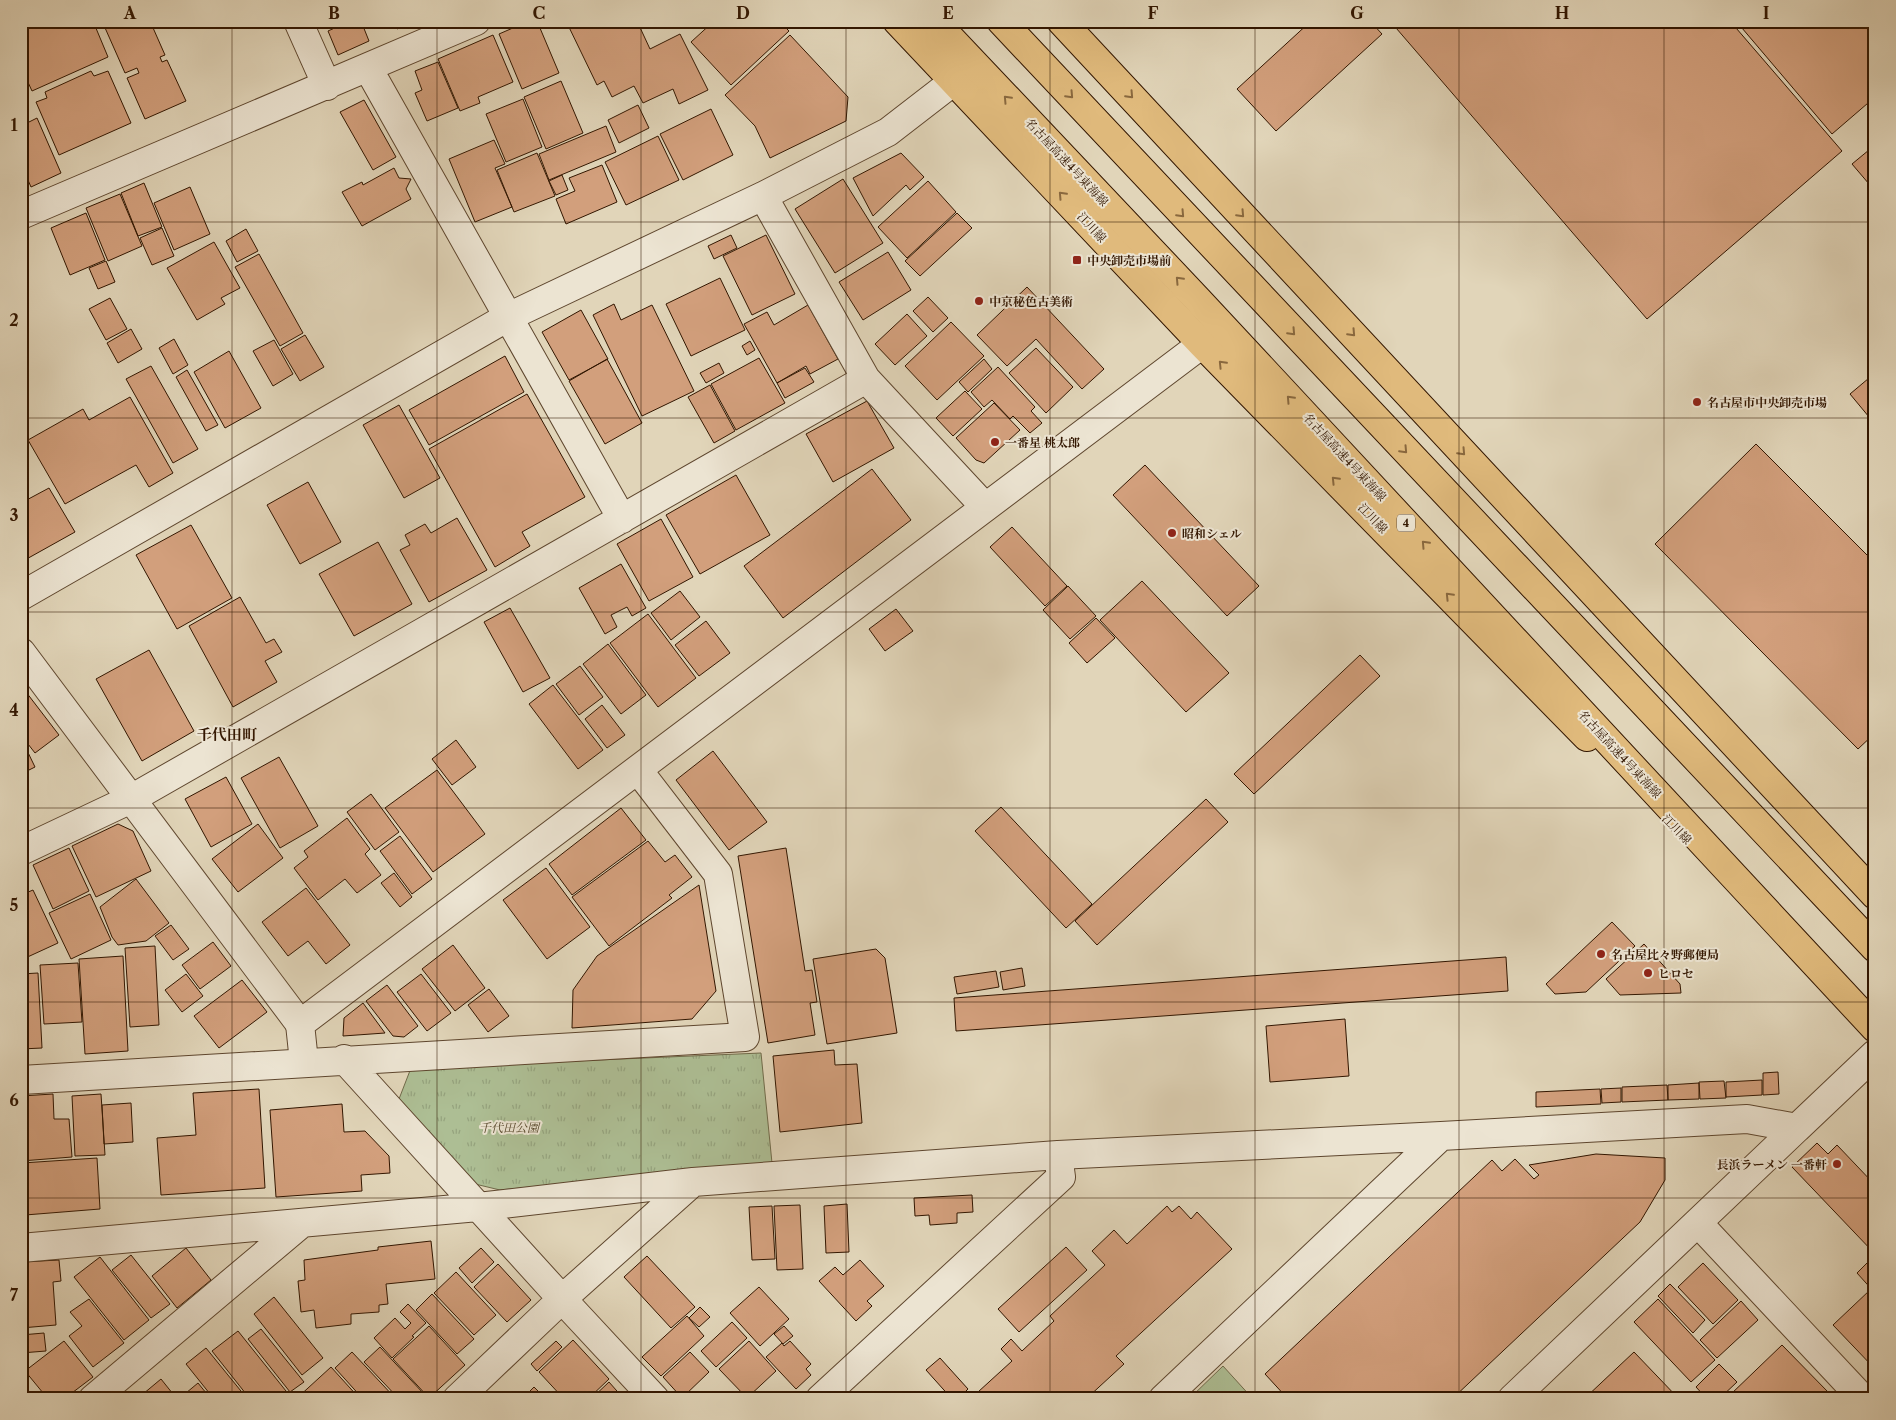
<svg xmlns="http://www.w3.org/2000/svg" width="1896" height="1420" font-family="'Libre Caslon Text','Noto Serif JP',serif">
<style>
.park{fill:url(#park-tufts);stroke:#706a4a}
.garden{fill:#adbe94;stroke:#706a4a}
.building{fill:#d29f7c;stroke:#321600}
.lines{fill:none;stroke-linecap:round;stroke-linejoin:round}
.minor-casing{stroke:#5e462e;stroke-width:30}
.tertiary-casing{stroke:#5e462e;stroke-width:30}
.primary-casing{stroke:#321600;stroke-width:30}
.motorway-casing{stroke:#321600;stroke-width:30}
.minor{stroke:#ece4d2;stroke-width:28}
.tertiary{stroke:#ece4d2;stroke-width:28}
.primary{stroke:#e0ba7c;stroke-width:28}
.motorway{stroke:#e0ba7c;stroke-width:28}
.oneway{stroke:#89683e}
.grid{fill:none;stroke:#321600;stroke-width:1;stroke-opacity:0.55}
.poi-dot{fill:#8f2418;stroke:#ece4d2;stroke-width:2}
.labels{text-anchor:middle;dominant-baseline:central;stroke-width:4;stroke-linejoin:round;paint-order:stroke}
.shield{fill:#ece4d2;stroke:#6a543f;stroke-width:1}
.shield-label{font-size:11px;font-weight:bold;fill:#321600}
.street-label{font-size:12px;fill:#321600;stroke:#ece4d2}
.poi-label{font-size:12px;font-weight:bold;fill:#321600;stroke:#ece4d2;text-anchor:start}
.park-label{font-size:12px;font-style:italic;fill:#57482c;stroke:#ece4d2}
.quarter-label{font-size:15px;font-weight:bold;fill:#321600;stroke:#ece4d2}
.neatline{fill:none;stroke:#321600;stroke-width:2}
.grid-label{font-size:16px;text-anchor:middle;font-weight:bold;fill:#321600}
</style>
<defs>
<pattern id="park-tufts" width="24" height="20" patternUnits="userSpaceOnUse" patternTransform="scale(1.25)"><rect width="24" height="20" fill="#adbe94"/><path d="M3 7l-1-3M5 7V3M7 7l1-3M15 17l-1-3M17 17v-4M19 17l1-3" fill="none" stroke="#95a37e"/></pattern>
</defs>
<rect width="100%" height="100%" fill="#e1d5b9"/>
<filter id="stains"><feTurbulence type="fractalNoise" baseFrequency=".004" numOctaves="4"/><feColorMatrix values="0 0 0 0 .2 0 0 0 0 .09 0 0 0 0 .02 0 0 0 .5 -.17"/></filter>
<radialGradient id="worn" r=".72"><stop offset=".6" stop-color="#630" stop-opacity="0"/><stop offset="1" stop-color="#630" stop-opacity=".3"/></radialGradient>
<path class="park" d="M761,1053L772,1163L500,1190L475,1184L399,1099L411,1068Z"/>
<path class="garden" d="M1223,1366L1253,1399H1189Z"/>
<path class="building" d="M21,21H93L108,57L32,91L21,67Z
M102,21H150L165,55L160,57L162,62L167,60L186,101L145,119L127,78L139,73L137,68L125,73Z
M350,21H361L369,41L338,55L328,31Z
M393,21H413L397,29Z
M529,21H537L559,73L522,89L499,34Z
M566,21H637L650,49L680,34L708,90L679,104L673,89L643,103L634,86L612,97L604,81L597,85Z
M699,21H710L704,27Z
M714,21H779L789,31L731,85L691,42Z
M1311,21H1370L1382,34L1276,131L1237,89Z
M1390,21H1730L1842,151L1647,319Z
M1736,21H1875V97L1832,134Z
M493,35L513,82L478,97L480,103L460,111L438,59Z
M790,35L848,97L846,121L770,158L755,126L725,95Z
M438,62L458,108L427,121L415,93L422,90L415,71Z
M91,71L94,76L108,71L131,123L59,155L36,102L47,98L45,92Z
M561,81L583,133L546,149L524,97Z
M523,99L542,147L506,162L486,114Z
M364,100L396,157L373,170L340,112Z
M638,105L649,128L619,143L608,120Z
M711,109L733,155L683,180L660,134Z
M37,118L61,173L31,187L21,164V126Z
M606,126L616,152L549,180L539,154Z
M658,136L679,180L626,205L605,162Z
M494,140L505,164L495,168L512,207L475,222L449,159Z
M1875,145V191L1852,164Z
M537,153L555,196L514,212L497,170Z
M901,153L924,177L910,190L906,185L873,216L853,178Z
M602,165L617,202L566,224L556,199L575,191L569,178Z
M394,168L399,178L411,179L406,189L411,199L362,226L342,192L362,182L363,185Z
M562,175L568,190L556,195L549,181Z
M843,179L883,243L835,273L795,209Z
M928,181L956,212L907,258L878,227Z
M144,183L162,227L138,236L121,193Z
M190,187L210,234L174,250L154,203Z
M120,194L142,246L108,261L86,208Z
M86,213L105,260L70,275L51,228Z
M957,213L972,228L920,276L905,261Z
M162,228L174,256L152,265L140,238Z
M246,229L258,251L237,262L226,241Z
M731,235L737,248L714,259L708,246Z
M766,235L795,294L752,315L723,256Z
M214,242L240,288L221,298L225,304L197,320L167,268Z
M888,252L911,290L863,320L839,282Z
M259,254L303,333L280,346L235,267Z
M106,261L115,282L98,289L89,268Z
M720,278L745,330L691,356L666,304Z
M1027,287L1104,369L1082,389L1036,339L1007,366L977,335Z
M928,297L948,318L933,332L913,311Z
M110,298L127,329L106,340L89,309Z
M614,304L621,320L652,305L694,391L642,416L593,315Z
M808,305L838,359L810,374L806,366L777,383L744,324L767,312L774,325Z
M581,310L608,359L569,380L542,332Z
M907,314L927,336L895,365L875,344Z
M951,322L984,356L937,400L905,366Z
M131,329L142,349L118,363L107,343Z
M305,335L324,367L300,381L281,349Z
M174,339L188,365L173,374L159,348Z
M274,340L293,374L273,386L253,351Z
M750,341L755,350L747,355L742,346Z
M1036,348L1073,387L1046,413L1009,373Z
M229,351L261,408L225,428L194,372Z
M505,356L524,392L429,445L409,410Z
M759,358L785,403L736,430L711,384Z
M607,359L642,423L605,444L569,381Z
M984,359L992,369L968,392L959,382Z
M719,363L724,373L706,383L700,373Z
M151,366L198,449L173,463L126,379Z
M998,367L1035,407L1031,411L1042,423L1030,433L1013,416L1010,419L992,400L984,407L971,392Z
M805,368L814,382L785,398L777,383Z
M187,370L218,425L206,431L176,377Z
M1875,373V422L1874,423L1850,394Z
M710,385L735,431L714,443L688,397Z
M965,391L982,409L953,436L936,418Z
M527,394L585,497L522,532L530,546L495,567L429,449Z
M130,397L173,473L149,487L136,465L65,504L28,440L83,409L89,420Z
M867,401L894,448L833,482L806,434Z
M994,403L1020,430L984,463L976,460L956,438Z
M399,405L440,478L404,498L363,425Z
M1756,444L1875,563V733L1858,749L1655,544Z
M1875,447V462L1867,454Z
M1145,465L1259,586L1227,616L1113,495Z
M872,469L911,520L783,618L744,566Z
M736,475L770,535L700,574L666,515Z
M308,482L341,542L300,564L267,505Z
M49,488L75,532L23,561L21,558V503Z
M457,518L487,570L429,602L400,550L410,545L405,535L425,524L431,533Z
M661,519L693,577L649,601L617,544Z
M191,525L232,598L177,629L136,555Z
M1012,527L1067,586L1045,606L990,547Z
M378,542L412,604L354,636L319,574Z
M621,564L646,608L632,616L627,607L611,615L617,627L605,634L579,588Z
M1142,581L1229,673L1186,712L1100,620Z
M1068,586L1096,616L1070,639L1043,610Z
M680,591L700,617L671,640L651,613Z
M240,597L266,643L274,639L282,652L265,661L277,682L233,707L189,626Z
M510,608L550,678L523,692L484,622Z
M896,609L913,631L885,651L869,629Z
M648,614L696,678L658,707L610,643Z
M1096,618L1115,638L1087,663L1069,643Z
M706,621L730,653L699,676L675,645Z
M608,644L646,695L621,714L583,664Z
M149,650L194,731L142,761L96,679Z
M1360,655L1380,676L1254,794L1234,774Z
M580,666L603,697L579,715L556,684Z
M553,685L603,750L578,769L529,704Z
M26,692L59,735L35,753L21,735V696Z
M602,705L625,735L607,748L585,719Z
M1875,735V748L1868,741Z
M21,738L35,767L21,774Z
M456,740L476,767L452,785L432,759Z
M713,751L767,822L729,850L676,780Z
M279,757L318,826L280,848L241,778Z
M437,770L485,834L433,872L385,808Z
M226,777L252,824L211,847L185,799Z
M371,794L399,832L375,850L347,812Z
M1206,799L1228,822L1097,945L1075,921Z
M1001,807L1092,904L1066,928L975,831Z
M621,808L646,840L572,895L549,864Z
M347,818L370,849L365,854L381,875L357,893L345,879L318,900L294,868L308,857L304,851Z
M118,824L133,831L151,871L96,897L72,846Z
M258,824L283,858L238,892L212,859Z
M400,836L432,879L412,894L380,851Z
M648,841L665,862L675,855L692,877L669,895L672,898L609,946L572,897Z
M69,848L89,891L53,909L33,865Z
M786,848L805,971L812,970L817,1002L810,1003L815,1035L768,1043L738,856Z
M546,868L590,927L547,959L503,900Z
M394,873L412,897L400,907L381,883Z
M136,879L169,923L146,941L118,945L112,937L100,907Z
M699,885L716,991L692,1019L572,1028L573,990L597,956Z
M306,888L350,945L326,964L308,941L288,956L262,922Z
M33,890L58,943L21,960V895Z
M90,894L111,940L71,959L49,913Z
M1612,922L1635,946L1586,992L1555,994L1546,984Z
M171,925L189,949L173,960L155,936Z
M213,942L231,966L200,989L182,965Z
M1644,944L1680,984L1681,993L1620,995L1606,979Z
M453,945L485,988L455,1011L422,969Z
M155,946L159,1025L130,1027L125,948Z
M876,949L885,958L897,1033L827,1044L813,959Z
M123,956L128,1051L85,1054L79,959Z
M1506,957L1508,991L956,1031L954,998Z
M78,963L82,1022L44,1024L40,965Z
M1022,968L1025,986L1003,990L1000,972Z
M996,971L999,987L957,994L954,977Z
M38,973L42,1048L21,1049V974Z
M186,974L203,996L182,1012L165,990Z
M421,974L451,1013L427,1031L397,992Z
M242,980L267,1012L219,1048L194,1016Z
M387,985L418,1026L404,1037L393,1036L366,1001Z
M489,989L509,1016L488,1032L468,1005Z
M363,1003L385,1033L343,1036L344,1018Z
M1345,1019L1349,1076L1270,1082L1266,1026Z
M834,1050L835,1065L857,1064L862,1123L780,1132L773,1056Z
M1778,1072L1779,1094L1763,1095V1073Z
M1762,1080V1095L1726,1097V1082Z
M1724,1081L1726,1098L1700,1099L1699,1082Z
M1699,1083V1099L1668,1100V1085Z
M1667,1085L1668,1100L1622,1102V1087Z
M1621,1088V1102L1602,1103L1601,1089Z
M259,1089L265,1188L161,1195L157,1138L196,1135L193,1093Z
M1600,1089L1601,1104L1536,1107V1092Z
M53,1094L54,1119H69L72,1157L21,1161V1096Z
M101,1094L105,1155L75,1156L72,1096Z
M131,1103L133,1142L104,1144L102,1105Z
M342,1104L344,1132L365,1131L389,1156L390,1173L361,1175L362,1191L276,1197L270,1110Z
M1817,1143L1828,1154L1837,1145L1875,1185V1254L1792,1167Z
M1596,1154L1665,1158V1180L1640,1222L1452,1399H1288L1265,1374L1492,1160L1502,1171L1515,1159L1534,1179L1539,1175L1529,1165Z
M97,1158L100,1209L25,1215L22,1163Z
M972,1195L973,1212L957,1213V1223L930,1225L929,1215L915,1216L914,1198Z
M847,1204L849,1252L826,1253L824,1206Z
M800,1205L803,1269L777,1270L774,1206Z
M772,1206L775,1259L752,1260L749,1207Z
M1167,1206L1172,1212L1179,1206L1191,1219L1197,1212L1232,1249L1116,1356L1124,1364L1086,1399H985L978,1392L1012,1361L1001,1349L1011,1339L1022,1351L1054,1321L1050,1316L1105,1265L1092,1251L1114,1230L1127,1244Z
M431,1241L435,1279L386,1284L388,1304L379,1305V1312L351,1314V1324L316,1328L314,1310L301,1312L298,1281L305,1280L304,1260L378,1250V1247Z
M1066,1247L1087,1270L1019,1332L998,1309Z
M186,1248L211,1280L177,1308L152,1276Z
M481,1248L494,1262L472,1283L459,1268Z
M131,1255L170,1304L151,1318L112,1270Z
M647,1256L695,1307L671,1328L624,1277Z
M1874,1256H1875V1293L1857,1273Z
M100,1257L149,1320L124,1340L74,1277Z
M59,1260L61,1281L53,1282L56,1325L21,1328V1262Z
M860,1260L884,1286L867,1301L872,1306L856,1321L819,1281L835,1267L843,1275Z
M1703,1263L1738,1300L1713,1324L1678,1287Z
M498,1264L531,1300L507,1322L474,1287Z
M456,1272L496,1315L474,1335L434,1293Z
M1670,1284L1705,1320L1693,1333L1658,1296Z
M759,1287L789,1319L760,1346L730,1313Z
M1870,1290L1875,1295V1369L1833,1325Z
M432,1294L474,1339L457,1354L416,1310Z
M274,1297L323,1358L302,1375L254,1314Z
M89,1299L124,1343L93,1367L69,1336L82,1326L70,1312Z
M1658,1299L1715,1360L1691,1382L1634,1322Z
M1741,1301L1758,1320L1717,1358L1700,1340Z
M408,1304L426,1323L412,1336L414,1337L392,1358L374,1338L395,1318L405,1329L411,1323L400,1312Z
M700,1307L710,1317L699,1327L689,1318Z
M687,1316L704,1336L661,1376L642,1357Z
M732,1322L747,1338L716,1367L701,1351Z
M429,1326L465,1365L429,1398L393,1359Z
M784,1326L793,1336L783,1344L774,1334Z
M261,1329L304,1382L290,1392L248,1339Z
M238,1331L286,1391L276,1399H250L212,1351Z
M44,1333L46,1351L21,1353V1335Z
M573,1340L609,1379L588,1399H564L539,1372Z
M64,1341L93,1377L64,1399H48L25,1371Z
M556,1341L562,1347L537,1371L531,1364Z
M749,1341L776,1371L747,1398L719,1369Z
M790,1341L811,1364L806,1369L811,1375L796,1389L766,1357L782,1343L784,1346Z
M1782,1345L1828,1392L1821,1399H1734L1730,1395Z
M380,1347L424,1394L419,1399H399L364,1362Z
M206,1348L245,1396L241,1399H214L186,1364Z
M352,1352L396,1399H363L335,1368Z
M690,1352L709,1372L682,1398L663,1377Z
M1634,1352L1679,1399H1584Z
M940,1358L968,1389L958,1399H952L926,1370Z
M1719,1364L1737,1382L1719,1399H1707L1696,1387Z
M331,1367L360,1399H296Z
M161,1379L177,1399H137Z
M609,1382L624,1399H591Z
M198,1383L211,1399H181L180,1398Z
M534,1387L546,1399L523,1398Z
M516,1393L522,1399H510Z"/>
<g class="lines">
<g class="minor-casing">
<path id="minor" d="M298,21L327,86
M368,68L622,519
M763,196L866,379L985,507
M21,215L476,21
M21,596L508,317L763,196L888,132L954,81
M21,652L300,1024
M21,851L131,799L866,379
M344,1059L562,1299L655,1399
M21,1080L745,1037L718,874L638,770
M1698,1223L1863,1399
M21,1248L478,1207L693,1182L1058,1155L1441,1136L1747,1119L1797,1128L1875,1054
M93,1399L302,1223
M457,1399L562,1299L693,1182
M820,1399L1061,1177L1058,1155
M1163,1399L1441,1136
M1512,1399L1797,1128"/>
</g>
<g class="tertiary-casing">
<path id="tertiary" d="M304,1062L300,1024L1202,344"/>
</g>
<g class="primary-casing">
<path id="primary" d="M897,21L1202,344L1587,737
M1061,21L1875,895"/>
</g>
<g class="motorway-casing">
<path id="motorway" d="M934,21L1198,300L1875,1028
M1001,21L1875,948"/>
</g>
<use href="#minor" class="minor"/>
<use href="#tertiary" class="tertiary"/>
<use href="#primary" class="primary"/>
<use href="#motorway" class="motorway"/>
</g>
<defs><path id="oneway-chevron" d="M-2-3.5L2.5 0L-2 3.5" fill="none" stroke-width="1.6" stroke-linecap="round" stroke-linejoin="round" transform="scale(1.25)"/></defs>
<g class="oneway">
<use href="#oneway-chevron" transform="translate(1070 95) rotate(47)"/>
<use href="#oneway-chevron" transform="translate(1130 95) rotate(47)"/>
<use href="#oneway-chevron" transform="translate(1007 99) rotate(-133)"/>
<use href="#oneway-chevron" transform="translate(1062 195) rotate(-133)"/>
<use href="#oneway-chevron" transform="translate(1181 214) rotate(47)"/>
<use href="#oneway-chevron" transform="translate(1241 214) rotate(47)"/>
<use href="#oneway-chevron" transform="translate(1179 280) rotate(-133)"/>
<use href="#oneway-chevron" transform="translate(1292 332) rotate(47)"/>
<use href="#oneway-chevron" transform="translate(1352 333) rotate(47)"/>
<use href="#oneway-chevron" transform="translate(1222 364) rotate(-134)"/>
<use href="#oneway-chevron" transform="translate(1290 399) rotate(-133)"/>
<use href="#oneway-chevron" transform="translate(1404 450) rotate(47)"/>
<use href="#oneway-chevron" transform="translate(1462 452) rotate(47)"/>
<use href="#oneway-chevron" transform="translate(1335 480) rotate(-134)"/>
<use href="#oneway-chevron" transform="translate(1425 544) rotate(-133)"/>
<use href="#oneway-chevron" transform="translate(1449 596) rotate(-134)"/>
</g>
<path class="grid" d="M232,21V1399M437,21V1399M641,21V1399M846,21V1399M1050,21V1399M1255,21V1399M1459,21V1399M1664,21V1399M21,222H1875M21,418H1875M21,612H1875M21,808H1875M21,1002H1875M21,1198H1875"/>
<g class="poi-dot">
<rect x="1072" y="255" width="10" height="10" rx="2.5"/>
<circle cx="979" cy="301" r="5"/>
<circle cx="1697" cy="402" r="5"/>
<circle cx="995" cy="442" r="5"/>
<circle cx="1172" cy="533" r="5"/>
<circle cx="1601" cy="954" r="5"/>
<circle cx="1648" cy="973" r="5"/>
<circle cx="1837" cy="1164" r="5"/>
</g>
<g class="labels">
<rect class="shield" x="1397" y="514.5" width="18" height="17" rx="4"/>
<g class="shield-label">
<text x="1406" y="523">4</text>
</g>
<g class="street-label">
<text transform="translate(1067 162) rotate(47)">名古屋高速4号東海線</text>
<text transform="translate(1092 227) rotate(47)">江川線</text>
<text transform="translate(1345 457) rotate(47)">名古屋高速4号東海線</text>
<text transform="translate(1373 518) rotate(46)">江川線</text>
<text transform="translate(1620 754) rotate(47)">名古屋高速4号東海線</text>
<text transform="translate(1677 829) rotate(46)">江川線</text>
</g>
<g class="poi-label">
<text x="1087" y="260">中央卸売市場前</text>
<text x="989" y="301">中京秘色古美術</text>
<text x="1707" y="402">名古屋市中央卸売市場</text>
<text x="1005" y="442">一番星 桃太郎</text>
<text x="1182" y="533">昭和シェル</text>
<text x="1611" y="954">名古屋比々野郵便局</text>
<text x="1658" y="973">ヒロセ</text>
<text x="1827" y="1164" text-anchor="end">長浜ラーメン 一番軒</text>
</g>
<g class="park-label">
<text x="509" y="1127">千代田公園</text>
</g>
<g class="quarter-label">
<text x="227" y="734">千代田町</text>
</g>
</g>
<rect width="1896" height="1420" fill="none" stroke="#e1d5b9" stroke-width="55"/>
<rect x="28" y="28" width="1840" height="1364" class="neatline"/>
<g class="grid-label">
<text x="130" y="19">A</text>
<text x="334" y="19">B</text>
<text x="539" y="19">C</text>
<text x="743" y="19">D</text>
<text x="948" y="19">E</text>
<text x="1153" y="19">F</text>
<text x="1357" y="19">G</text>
<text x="1562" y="19">H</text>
<text x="1766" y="19">I</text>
<text x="14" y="131">1</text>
<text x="14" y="326">2</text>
<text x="14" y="521">3</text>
<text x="14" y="716">4</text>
<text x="14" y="911">5</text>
<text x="14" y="1106">6</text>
<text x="14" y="1301">7</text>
</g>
<rect width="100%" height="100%" filter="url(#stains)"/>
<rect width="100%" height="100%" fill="url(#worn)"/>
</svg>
